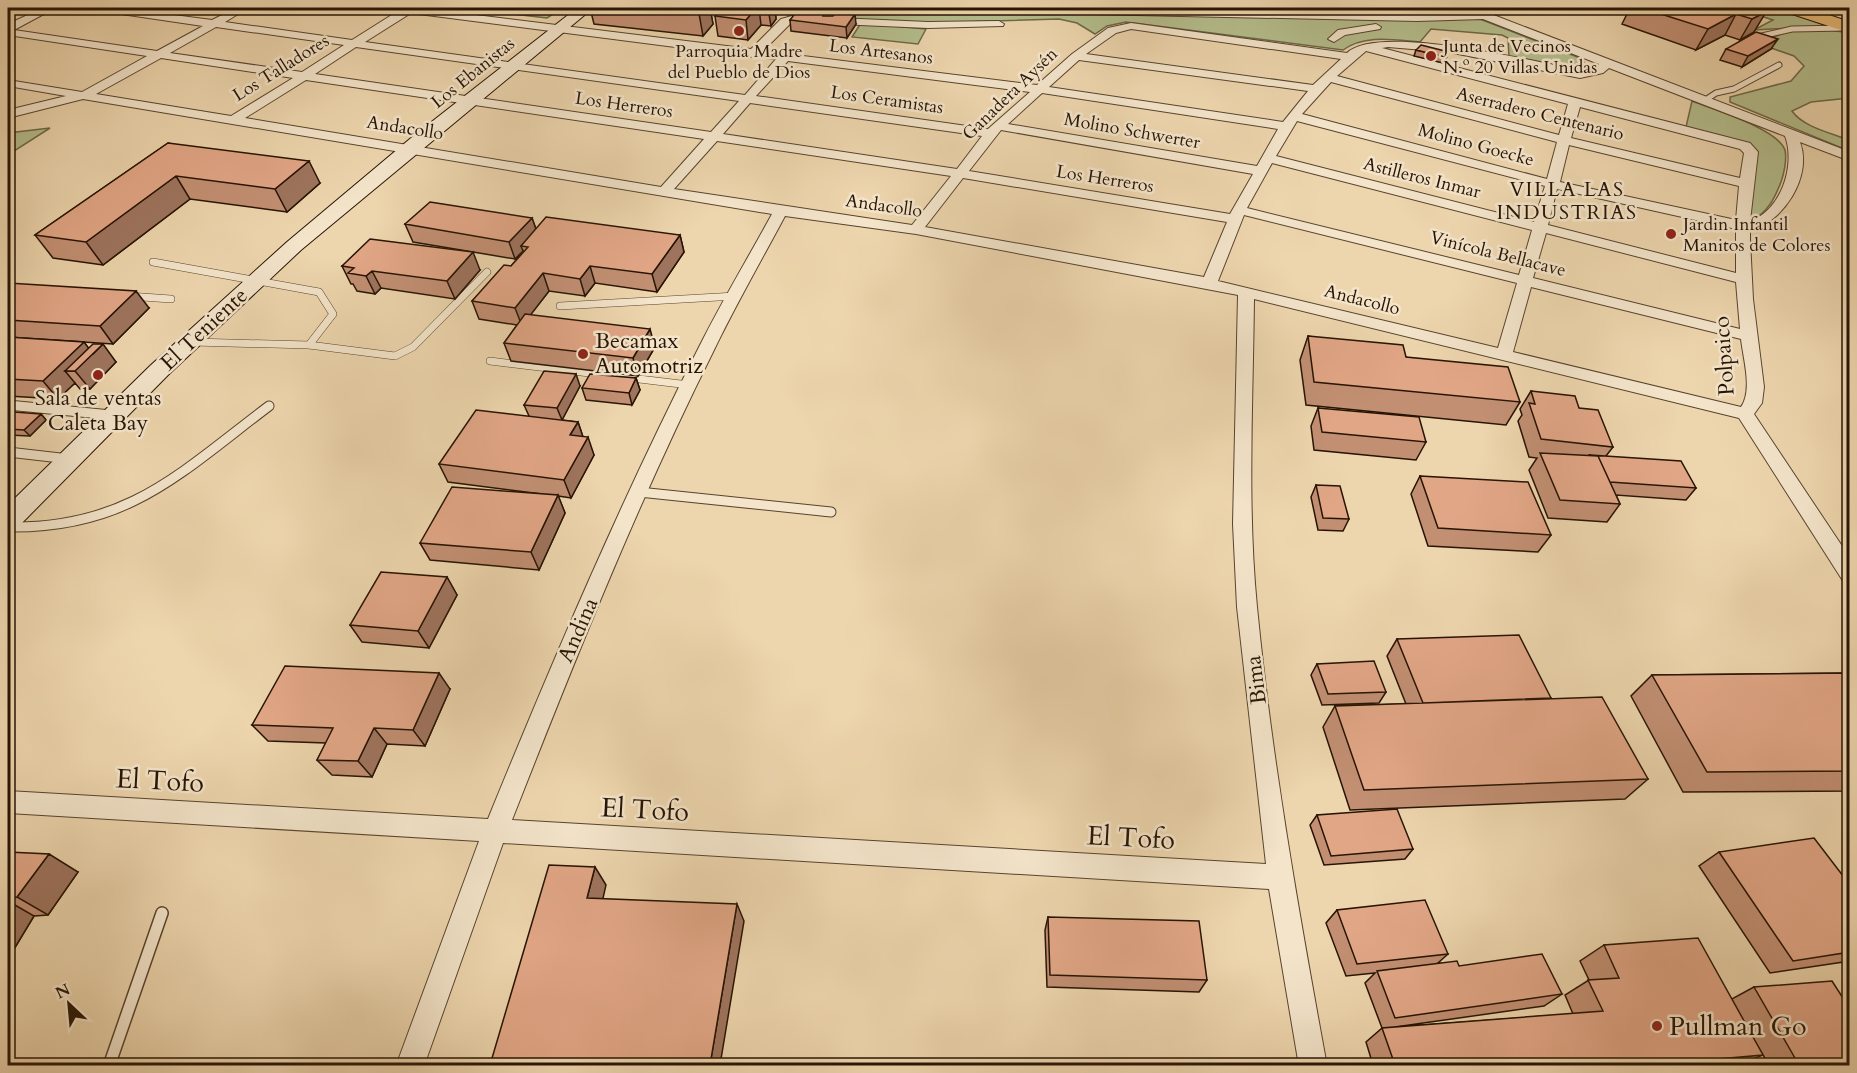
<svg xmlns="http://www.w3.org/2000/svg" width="1857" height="1073" font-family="Cardo,serif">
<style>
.green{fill:#b5be8d;stroke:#6e6948;stroke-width:1.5}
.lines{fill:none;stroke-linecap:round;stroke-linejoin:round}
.lane-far3-casing{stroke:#58442e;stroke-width:7}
.lane-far2-casing{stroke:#58442e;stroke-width:8}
.lane-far1-casing{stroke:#58442e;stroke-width:11}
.lane-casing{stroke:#58442e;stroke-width:14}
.street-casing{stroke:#58442e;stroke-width:2}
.secondary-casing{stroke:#271404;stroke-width:2}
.highway-casing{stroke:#271404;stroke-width:2}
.path{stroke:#271404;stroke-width:2;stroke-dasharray:3 1.5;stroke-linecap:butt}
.lane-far3{stroke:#f3e4ca;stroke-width:5}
.lane-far2{stroke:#f3e4ca;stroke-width:7}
.lane-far1{stroke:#f3e4ca;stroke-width:9}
.lane{stroke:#f3e4ca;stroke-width:11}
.street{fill:#f3e4ca;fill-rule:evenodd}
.secondary{fill:#f3e4ca;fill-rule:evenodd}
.highway{fill:#e6ba76;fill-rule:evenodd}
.wall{fill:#c28f73;stroke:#271404;stroke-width:1.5}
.shaded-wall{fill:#9e745e;stroke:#271404;stroke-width:1.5}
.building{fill:#e1a686;stroke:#271404;stroke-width:1.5}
.poi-dot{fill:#8f2418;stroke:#f3e4ca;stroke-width:2}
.labels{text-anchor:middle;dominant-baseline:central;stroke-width:5;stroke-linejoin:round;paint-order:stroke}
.far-poi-label{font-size:18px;fill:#271404;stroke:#f3e4ca;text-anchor:start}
.far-street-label{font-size:18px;fill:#271404;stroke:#f3e4ca}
.far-neighbourhood-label{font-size:20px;letter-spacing:1.5px;fill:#271404;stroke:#f3e4ca}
.street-label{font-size:22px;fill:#271404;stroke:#f3e4ca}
.poi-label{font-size:22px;fill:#271404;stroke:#f3e4ca;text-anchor:start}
.near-street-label{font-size:27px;fill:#271404;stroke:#f3e4ca}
.near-poi-label{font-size:27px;fill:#271404;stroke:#f3e4ca;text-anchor:start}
</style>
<rect width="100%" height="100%" fill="#edd5ad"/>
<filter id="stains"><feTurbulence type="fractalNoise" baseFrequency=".00333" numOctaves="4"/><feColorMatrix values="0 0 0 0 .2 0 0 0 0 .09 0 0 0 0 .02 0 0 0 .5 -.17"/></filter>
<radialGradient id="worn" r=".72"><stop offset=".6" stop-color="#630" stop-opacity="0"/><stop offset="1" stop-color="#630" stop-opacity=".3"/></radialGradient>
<path class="green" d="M458,8H563L547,18Z
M1735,8H1779L1827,26L1754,30L1773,20Z
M796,10L1480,19L1575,56L1582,59L1586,66L1575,69L1509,57L1508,38L1502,35L1431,29L1420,42C1395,40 1365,34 1343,50L1126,22L1107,26L1095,34L1077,23L1059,19L928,23L789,16L787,14Z
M861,23L926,29L918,44L852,37Z
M1824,29L1849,33V98L1811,102L1792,111C1803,127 1831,133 1849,140V151L1730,102V97L1791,81L1804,66L1794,56L1757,43L1790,31Z
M1692,101C1713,109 1778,129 1785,150C1787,159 1784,174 1781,182C1774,200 1768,211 1752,221L1747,220L1745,143L1686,127Z
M50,128L8,155V133Z"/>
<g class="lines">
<g class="lane-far3-casing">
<path id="lane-far3" d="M1753,38L1792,29L1846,28
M1704,101L1716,93L1734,89L1779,65"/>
</g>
<g class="lane-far2-casing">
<path id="lane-far2" d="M153,262L319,292L333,314L309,345
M128,296L171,299
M560,306L736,296
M193,342L309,345L395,356L413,347L487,272
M490,361L689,385
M8,405L24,407"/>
</g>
<g class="lane-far1-casing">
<path id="lane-far1" d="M8,405L111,415
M8,452L69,459
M639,492L831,512
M8,527C128,529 180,473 269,406"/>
</g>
<g class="lane-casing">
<path id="lane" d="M109,1066L162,913"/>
</g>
<g class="street-casing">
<path id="street" d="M43,8H55L14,30L157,51L203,26L101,11L96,8H120L212,20L236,8H248L225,22L352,40L398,11L394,8H420L751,49L781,19L792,16L928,22L999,21L1004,24L1003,26L928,28L792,22L763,51L1037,85L1072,54L1108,28L1131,23L1347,53C1379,23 1534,62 1580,70L1595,68L1599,64L1483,19L1417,21L1045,13L1040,10L1042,8H1078L1417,15L1470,13L1474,9L1491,14L1850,152V161L1800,142C1813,177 1783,222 1750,231V240L1753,299L1764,387L1762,403L1754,414L1850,558V583L1843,581L1739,418L1254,299C1253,401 1247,505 1257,607C1272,761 1299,914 1327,1066H1299L1269,889L503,843L424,1066H396L479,841L8,813V791L488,819C552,662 619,505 696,353C719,306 747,260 772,214L83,99L8,118V110L66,96L8,86V80L82,92L147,56L8,35V24ZM411,13L753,57L776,59L745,95L365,42ZM216,27L344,45L302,72L170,53ZM1131,29L1341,59L1313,85L1086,54L1116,33ZM356,47L739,101L711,132L315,74ZM1388,47L1448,52L1580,78L1603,73L1609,68L1785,136C1796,165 1781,211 1750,221L1758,152L1750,143L1382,48ZM1366,51L1568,104L1559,135L1337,76ZM161,58L293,78L231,116L96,94ZM1079,60L1308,91L1283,122L1049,87ZM788,61L1030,92L988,129L756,96ZM306,80L704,139L661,187L245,118ZM1331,82L1557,142L1547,179L1302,114ZM1042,93L1278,129L1257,166L1008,124ZM750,103L982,136L957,169L723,134ZM1580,107L1740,149L1744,153L1740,178L1571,138ZM1297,121L1545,186L1534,222L1276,156ZM1001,130L1253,174L1230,214L969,171ZM717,141L951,176L912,225L674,189ZM1569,145L1739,186L1736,220L1560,182ZM1272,163L1532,230L1519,275L1247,208ZM963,178L1227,222L1204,277L925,227ZM1557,189L1736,229V273L1548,225ZM1244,215L1517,283L1498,348L1218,281ZM785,216L916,234L1238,295L1233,524L1237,607L1266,864L512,820C574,662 637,504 713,352C735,306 761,261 785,216ZM1546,233L1736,282L1740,329L1533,278ZM1531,287L1741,339C1743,358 1753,390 1741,407L1513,352Z
M1376,24L1381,27L1380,29L1345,35L1334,42L1328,39L1338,30Z"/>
</g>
<g class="secondary-casing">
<path id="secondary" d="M577,8H593L301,250L168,375L17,528L8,531V505L151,365L287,242L411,138Z"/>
</g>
<g class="highway-casing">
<path id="highway" d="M1783,8H1808L1850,22V33L1786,12Z"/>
</g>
<path class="path" d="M1753,8L1773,13"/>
<use href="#lane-far3" class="lane-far3"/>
<use href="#lane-far2" class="lane-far2"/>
<use href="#lane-far1" class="lane-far1"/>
<use href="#lane" class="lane"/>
<use href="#street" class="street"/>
<use href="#secondary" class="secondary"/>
<use href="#highway" class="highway"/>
</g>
<path class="wall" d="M590,8H710L713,24L703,36L594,24Z
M716,8H775L776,19L771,26L761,25L748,40L718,36L715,16L717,14Z
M1630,8H1752L1754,32L1740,40L1725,35L1696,50L1622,24Z
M790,20L856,24L847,38L791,31Z
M1726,49H1771L1742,67L1720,60Z
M1416,50L1447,57L1443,63L1414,56Z
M168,143L320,183L287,212L190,199L103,265L53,258L35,235Z
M532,218L536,229L680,235L684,252L657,292L595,283L585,296L549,291L530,315L655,347L638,376L511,361L504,343L517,325L479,319L472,301L511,266L523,252V251L515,259L413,242L405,224Z
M342,266L480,270L455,299L381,288L375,294L357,291L353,284H351Z
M8,283L149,308L113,344L8,337Z
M1308,336L1406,357L1520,402L1506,425L1306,405L1300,360Z
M8,337L84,342L88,348L116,362L90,389H80L75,383L58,399L8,396Z
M636,378L640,390L632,405L586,400L582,388Z
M580,386L562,420L578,422L583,437L594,455L571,498L558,496L565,513L539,570L430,560L420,543L541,494L448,482L439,464L529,416L524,405Z
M1531,391L1579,408L1613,447L1606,456L1696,488L1686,500L1616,495L1620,504L1607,522L1548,518L1529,470L1537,458L1529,457L1518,421L1522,415L1520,409Z
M1318,408L1426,442L1416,460L1314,450L1311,426Z
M41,414L46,420L30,436L8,435V418Z
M1420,476L1551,535L1538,552L1428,546L1411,494Z
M1316,485L1349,519L1343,531L1318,530L1311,497Z
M447,577L457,595L429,648L362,642L350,625Z
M1397,639L1551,698L1648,779L1625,799L1350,810L1323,727L1335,706L1406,704L1387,656Z
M1317,664L1386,692L1379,703L1322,705L1311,675Z
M1850,673V791L1683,792L1631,696L1652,675Z
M450,689L425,746L387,744L372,777L332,775L317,760L326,743L268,741L252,725Z
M1317,815L1413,849L1405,859L1324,865L1310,825Z
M8,852L78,872L48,915L34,916L8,959Z
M1719,852L1850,885V961L1770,973L1699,866Z
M1337,910L1448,954L1438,963L1459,966L1562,994L1544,1006L1395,1027L1573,1014L1565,995L1589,980L1580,961L1604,945L1732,999L1754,987L1850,1065H1769L1747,1028L1763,1055L1739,1065H1373L1366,1042L1382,1028L1365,983L1375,973L1346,976L1326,923Z
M1048,917L1207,980L1199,992L1047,987L1045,930Z"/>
<path class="shaded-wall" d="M698,8H710L713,24L703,36Z
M756,8H759L761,25L748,40L746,20Z
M768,8H775L776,19L771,26Z
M1766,12L1754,32L1740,40L1752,19Z
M855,14L856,24L847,38L846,27Z
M1736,14L1725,35L1696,50L1708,29Z
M1778,39L1771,49L1742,67L1748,56Z
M309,161L320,183L287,212L275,189Z
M176,176L190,199L103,265L86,242Z
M532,218L538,235L521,246L523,251L515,259L509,242Z
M680,235L684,252L657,292L652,274Z
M473,252L480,270L455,299L447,281Z
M590,266L595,283L585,296L580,279Z
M372,271L381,288L375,294L366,276Z
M543,273L549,291L522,326L515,308Z
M136,291L149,308L113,344L100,326Z
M650,329L655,347L638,376L633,358Z
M84,342L93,354L103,344L116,362L90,389L75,371H65L75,383L58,399L43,381Z
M576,374L580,386L562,420L557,408Z
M636,378L640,390L632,405L629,393Z
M41,414L46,420L30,436L24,430Z
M578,422L584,440L570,435Z
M588,437L594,455L571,498L564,480Z
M558,495L565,513L539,570L531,552Z
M447,577L457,595L429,648L418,631Z
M439,673L450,689L425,746L413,730Z
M374,728L387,744L372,777L358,761Z
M49,854L78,872L48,915L17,897Z
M595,867L606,885L599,916L587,898Z
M8,901L34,916L8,959Z
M737,904L744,921L720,1065H710Z"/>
<path class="building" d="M723,8H756L746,20L715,16Z
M1642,8H1752L1766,12L1752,19L1736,14L1708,29Z
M797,11L824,13L823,16H833L836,12L855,14L846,27L790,20Z
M1756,32L1778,39L1748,56L1726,49Z
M1421,45L1449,52L1445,57L1416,50Z
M168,143L309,161L275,189L176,176L86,242L35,235Z
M430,202L532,218L509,242L405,224Z
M546,217L680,235L652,274L590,266L580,279L543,273L515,308L472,301L504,265L511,266L528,247L521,246Z
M370,239L473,252L447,281L372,271L366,276L348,273L354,268L342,266Z
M8,283L136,291L100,326L8,320Z
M525,314L650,329L633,358L504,343Z
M1308,336L1403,345L1406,357L1508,367L1520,402L1314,382Z
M8,337L84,342L43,381L8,379Z
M93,344H103L75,371H65Z
M544,371L576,374L557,408L524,405Z
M590,374L636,378L629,393L582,388Z
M1531,391L1575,396L1579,408L1598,410L1613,447L1541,439L1529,403L1535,404Z
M1318,408L1419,417L1426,442L1322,432Z
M476,410L578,422L570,435L588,437L564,480L439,464Z
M14,412L41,414L24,430L8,429V418Z
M1540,453L1598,456L1620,504L1560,500Z
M1590,455L1681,461L1696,488L1610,482L1598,456H1591Z
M1420,476L1528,482L1551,535L1438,528Z
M1316,485L1340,486L1349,519L1323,518Z
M452,487L558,495L531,552L420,543Z
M381,572L447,577L418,631L350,625Z
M1519,635L1551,698L1423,703L1397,639Z
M1374,661L1386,692L1328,694L1317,664Z
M285,666L439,673L413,730L374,728L358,761L317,760L333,728L252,725Z
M1850,673V771L1707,772L1652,675Z
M1602,697L1648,779L1364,790L1335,706Z
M1397,809L1413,849L1331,856L1317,815Z
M1814,838L1850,885V952L1793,961L1719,852Z
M8,852L49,854L17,897L8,898Z
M549,865L595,867L587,898L737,904L710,1065H490Z
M1425,900L1448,954L1357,964L1337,910Z
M1048,917L1199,921L1207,980L1050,975Z
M1698,938L1763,1055L1707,1060L1710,1065H1395L1382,1028L1603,1011L1588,980L1619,978L1604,945Z
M1542,954L1562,994L1395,1018L1377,971L1457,961L1459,966Z
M1832,981L1850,1009V1065H1799L1754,987Z"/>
<g class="poi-dot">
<circle cx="739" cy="31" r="6"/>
<circle cx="1431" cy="56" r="6"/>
<circle cx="1671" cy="234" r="6"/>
<circle cx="583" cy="354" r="6"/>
<circle cx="98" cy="375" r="6"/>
<circle cx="1657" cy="1026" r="6"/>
</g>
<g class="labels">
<g class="far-poi-label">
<text x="1443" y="46">Junta de Vecinos<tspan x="1443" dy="21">N.º 20 Villas Unidas</tspan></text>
<text x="739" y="51" text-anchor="middle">Parroquia Madre<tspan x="739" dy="21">del Pueblo de Dios</tspan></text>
<text x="1683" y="224">Jardin Infantil<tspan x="1683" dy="21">Manitos de Colores</tspan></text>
</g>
<g class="far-street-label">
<text transform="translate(881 52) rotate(7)">Los Artesanos</text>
<text transform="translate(281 68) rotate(-32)">Los Talladores</text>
<text transform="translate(473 73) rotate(-39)">Los Ebanistas</text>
<text transform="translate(1010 94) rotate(-44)">Ganadera Aysén</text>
<text transform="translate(887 100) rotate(8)">Los Ceramistas</text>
<text transform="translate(624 105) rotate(8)">Los Herreros</text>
<text transform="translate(1540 114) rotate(14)">Aserradero Centenario</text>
<text transform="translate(405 128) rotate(9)">Andacollo</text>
<text transform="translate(1132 131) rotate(10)">Molino Schwerter</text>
<text transform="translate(1476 145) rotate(15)">Molino Goecke</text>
<text transform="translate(1422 178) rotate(14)">Astilleros Inmar</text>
<text transform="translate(1105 179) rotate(9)">Los Herreros</text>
<text transform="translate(884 206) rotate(8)">Andacollo</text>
<text transform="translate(1498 254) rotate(14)">Vinícola Bellacave</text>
<text transform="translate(1362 300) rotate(14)">Andacollo</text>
</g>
<g class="far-neighbourhood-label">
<text x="1567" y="189">VILLA LAS<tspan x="1567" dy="23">INDUSTRIAS</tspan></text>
</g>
<g class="street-label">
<text transform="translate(204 329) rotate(-43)">El Teniente</text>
<text transform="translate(1724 356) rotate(-94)">Polpaico</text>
<text transform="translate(578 630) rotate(-66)">Andina</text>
<text transform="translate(1256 680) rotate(-97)">Bima</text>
</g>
<g class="poi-label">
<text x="595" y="341">Becamax<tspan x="595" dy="25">Automotriz</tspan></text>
<text x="98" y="398" text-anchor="middle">Sala de ventas<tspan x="98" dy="25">Caleta Bay</tspan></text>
</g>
<g class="near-street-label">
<text transform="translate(160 781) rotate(3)">El Tofo</text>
<text transform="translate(645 810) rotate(3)">El Tofo</text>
<text transform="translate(1131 838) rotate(3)">El Tofo</text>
</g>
<g class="near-poi-label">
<text x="1669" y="1026">Pullman Go</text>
</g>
</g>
<rect width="1857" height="1073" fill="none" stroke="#edd5ad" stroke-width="30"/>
<rect x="9" y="9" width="1839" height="1055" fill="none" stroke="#271404" stroke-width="3"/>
<rect x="15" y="15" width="1827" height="1043" fill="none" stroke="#271404" stroke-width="1.5"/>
<g transform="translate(69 1004) rotate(334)" stroke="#f3e4ca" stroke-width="4.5" paint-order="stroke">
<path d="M0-4.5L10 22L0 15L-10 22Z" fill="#271404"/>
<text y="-9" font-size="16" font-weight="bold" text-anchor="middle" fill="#271404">N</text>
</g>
<rect width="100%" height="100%" filter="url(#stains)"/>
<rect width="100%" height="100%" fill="url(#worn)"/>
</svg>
